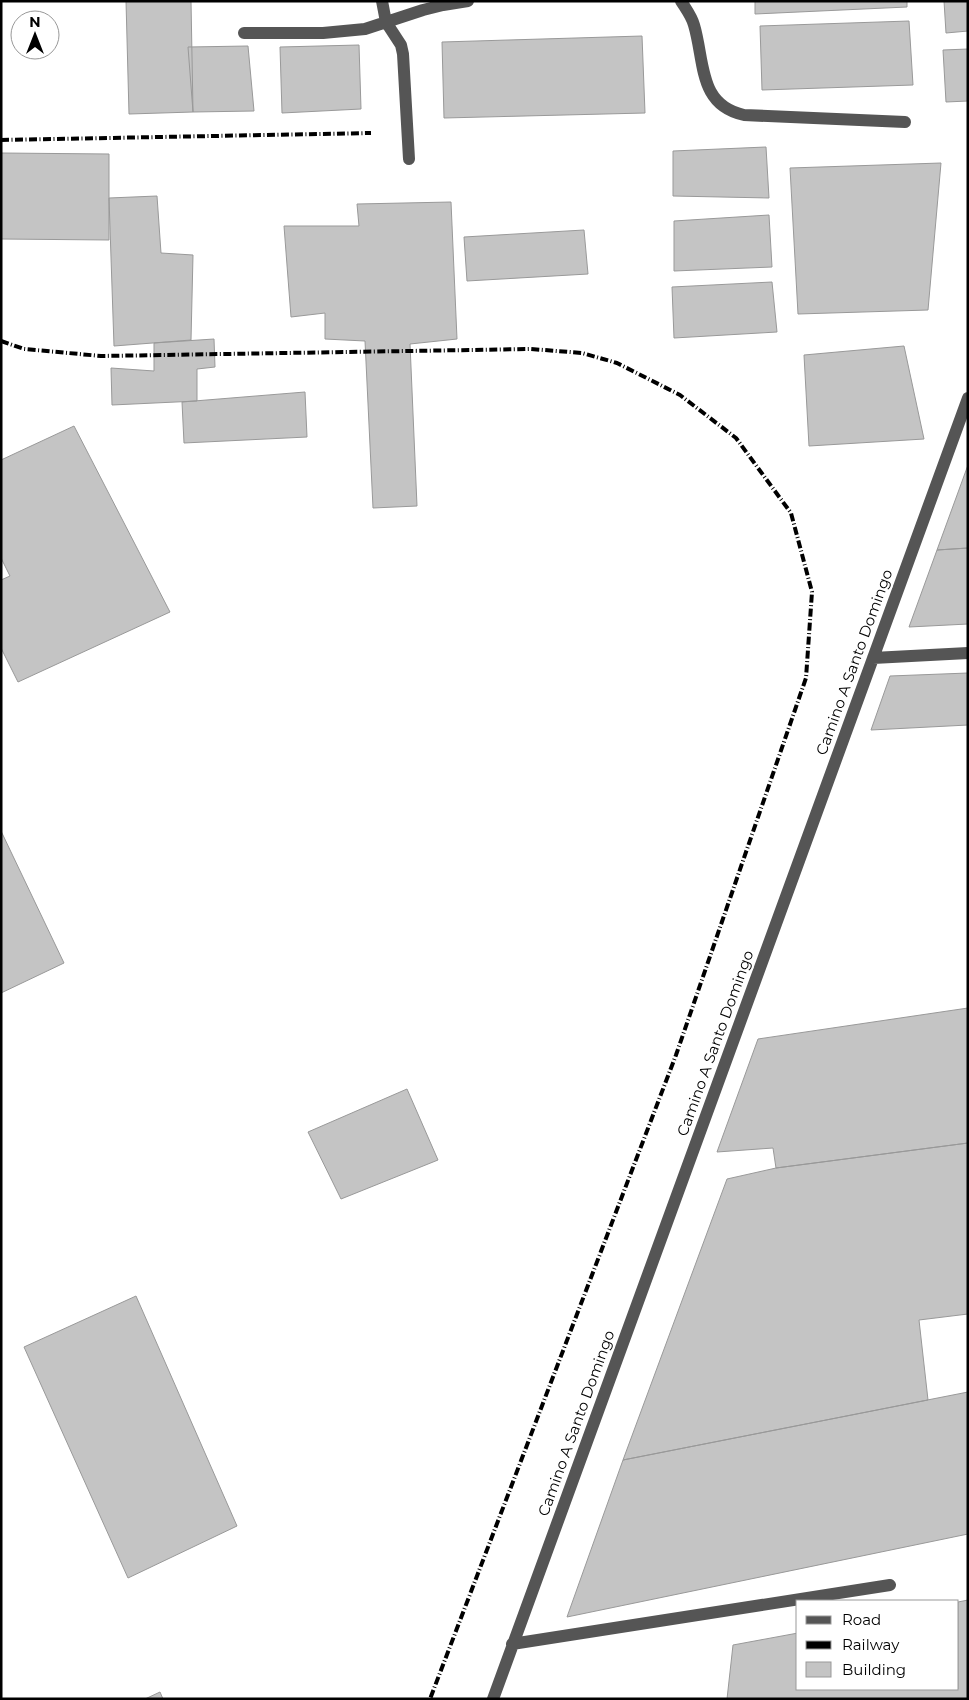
<svg xmlns="http://www.w3.org/2000/svg" width="969" height="1700" font-family="Montserrat,sans-serif">
<style>
.building{fill:#c4c4c4;stroke:#999}
.lines{fill:none;stroke-linecap:round;stroke-linejoin:round}
.minor{stroke:#555;stroke-width:12}
.rail{stroke:#000;stroke-width:4;stroke-dasharray:8 2.5 1 2.5;stroke-linecap:butt}
.labels{text-anchor:middle;dominant-baseline:central;stroke-width:4;stroke-linejoin:round;paint-order:stroke}
.street-label{font-size:15px;fill:#000;stroke:#fff}
</style>
<rect width="100%" height="100%" fill="#fff"/>
<path class="building" d="M126,1H191L193,112L129,114Z
M755,1H907V7L755,14Z
M944,1H968V31L946,33Z
M909,21L913,85L762,90L760,26Z
M642,36L645,113L444,118L442,42Z
M359,45L361,109L282,113L280,47Z
M248,46L254,111L193,112L188,47Z
M968,49V101L946,102L943,50Z
M766,147L769,198L673,196V151Z
M1,153L109,154V240L1,239Z
M941,163L928,310L798,314L790,168Z
M157,196L161,253L193,255L191,340L114,346L109,198Z
M451,202L457,339L410,344L417,506L373,508L365,341L325,339V313L291,317L284,226H359L357,204Z
M769,215L772,267L674,271V221Z
M584,230L588,274L467,281L464,237Z
M772,282L777,332L674,338L672,287Z
M214,339L215,367L197,369V401L112,405L111,368L154,371V343Z
M904,346L924,439L809,446L804,355Z
M305,392L307,437L184,443L182,402Z
M74,426L170,612L18,682L1,648V580L10,576L1,558V460Z
M968,465V548L937,550Z
M968,548V624L909,627L937,550Z
M968,673V725L871,730L890,676Z
M1,831L64,963L1,993Z
M968,1008V1143L776,1168L773,1148L717,1152L758,1039Z
M407,1089L438,1160L341,1199L308,1132Z
M968,1143V1314L919,1320L928,1400L623,1460L727,1179L776,1168Z
M136,1296L237,1526L128,1578L24,1347Z
M968,1392V1534L567,1617L623,1460Z
M968,1600V1699H727L733,1645L798,1633V1689H958V1602Z
M160,1692L163,1699H145Z"/>
<g class="lines">
<path class="minor" d="M382,1L386,22L401,45L403,54L409,159
M681,1C686,9 692,17 694,25C705,62 698,105 744,115L905,122
M244,33H323L365,29L423,10L443,5L468,1
M873,658L968,653
M512,1644L890,1585
M493,1699L968,398"/>
<path class="rail" d="M1,140L371,133
M1,341L24,349L101,356L531,349L582,353L617,363L680,395L736,438L791,513L812,592L806,678L676,1055L430,1699"/>
</g>
<g class="labels">
<g class="street-label">
<text transform="translate(854 662) rotate(-70)">Camino A Santo Domingo</text>
<text transform="translate(715 1043) rotate(-70)">Camino A Santo Domingo</text>
<text transform="translate(576 1423) rotate(-70)">Camino A Santo Domingo</text>
</g>
</g>
<rect width="969" height="1700" fill="none" stroke="#000000" stroke-width="5"/>
<rect x="796" y="1600" width="162" height="90" fill="#ffffff" stroke="#999999"/>
<rect x="806" y="1616" width="25" height="8" fill="#555555" stroke="#999999"/>
<text x="842" y="1625" font-size="15" fill="#000000">Road</text>
<rect x="806" y="1641" width="25" height="8" fill="#000000" stroke="#999999"/>
<text x="842" y="1650" font-size="15" fill="#000000">Railway</text>
<rect x="806" y="1662" width="25" height="15" fill="#c4c4c4" stroke="#999999"/>
<text x="842" y="1675" font-size="15" fill="#000000">Building</text>
<g transform="translate(35 35)"><circle r="24" fill="#ffffff" stroke="#999999"/>
<path d="M0-4L9 19L0 12L-9 19Z" fill="#000000"/>
<text y="-8" font-size="14" font-weight="bold" text-anchor="middle" fill="#000000">N</text>
</g>
</svg>
